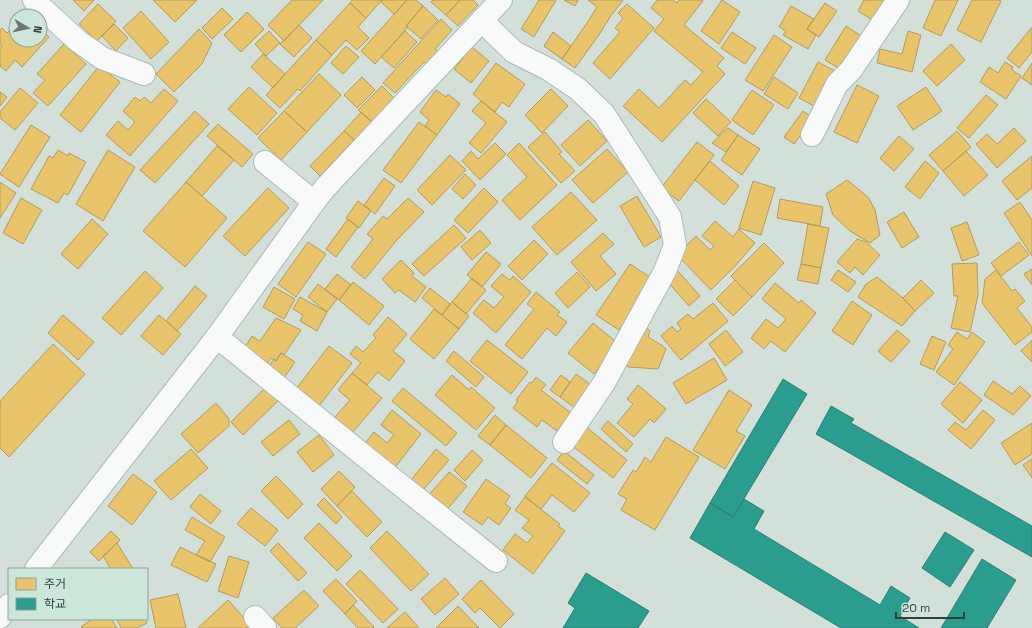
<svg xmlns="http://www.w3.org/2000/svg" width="1032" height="628" font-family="'Space Grotesk','Noto Sans KR',sans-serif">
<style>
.homes{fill:#e9c46a;stroke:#b39c5b}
.schools{fill:#2a9d8f;stroke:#2d8075}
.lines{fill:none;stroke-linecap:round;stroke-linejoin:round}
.minor-casing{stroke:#aeb8b4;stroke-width:24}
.tertiary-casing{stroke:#aeb8b4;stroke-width:24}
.minor{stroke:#f8faf9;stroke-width:22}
.tertiary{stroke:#f8faf9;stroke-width:22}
</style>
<rect width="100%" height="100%" fill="#d3e0da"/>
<path class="homes" d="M73,0H94L84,11Z
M153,0H197L175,22Z
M292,0H323L284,41L268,25Z
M352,0H382L366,18L350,3Z
M382,0H407L394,14L381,2Z
M407,0H416L423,6L406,26L408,27L375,64L361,51Z
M433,0H460L446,15L431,2Z
M460,0H473L478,5L458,26L446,15Z
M539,0H556L534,37L521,29Z
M564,0H578L575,6Z
M588,0H623L610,17L601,32L575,68L562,59L587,23L597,7Z
M657,0H673L677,3L679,0H702L703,1L684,25L724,58L717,66L725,74L662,142L623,106L639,89L659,108L685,80L691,85L703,72L654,31L664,19L651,8Z
M722,0L740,12L719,44L701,31Z
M864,0H887L874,21L858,11Z
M935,0H958L941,36L923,28Z
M972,0H998L1001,1L981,42L957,30Z
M350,3L366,18L358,27L369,38L357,50L346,40L332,55L316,40Z
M825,3L837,11L819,37L807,29Z
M98,4L116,21L97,41L79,24Z
M627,4L654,28L610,79L593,63L620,32L615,28L623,18L618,13Z
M423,6L438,20L421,39L406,26Z
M791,6L814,19L807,29L816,35L808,49L783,35L786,31L779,27Z
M222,8L233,19L212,39L202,28Z
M141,11L169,42L151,59L123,28Z
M247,12L264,29L241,52L224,35Z
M441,19L452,30L435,49L438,51L426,64L424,62L395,93L383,83Z
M16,23V40H40V28L49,37L22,67L15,60L6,71L0,66V48L2,46L0,44V30L2,28L7,33Z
M114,24L128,38L116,51L102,36Z
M299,25L312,38L294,57L280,44Z
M846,26L864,38L840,69L825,60Z
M1032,27V52L1019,68L1007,58Z
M199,29L212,43L202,64L174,92L156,74Z
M269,31L280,43L266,56L255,44Z
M405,31L417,42L394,68L381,57Z
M908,31L921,35L912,72L877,63L880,49L902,54Z
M553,32L571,46L562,59L544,46Z
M732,32L756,48L745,64L721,48Z
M774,35L792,47L763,91L745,80Z
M316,40L332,55L300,91L298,89L280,108L266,95Z
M64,44L86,64L48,106L33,93L45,80L37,74Z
M951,44L965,60L937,86L923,71Z
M346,46L359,57L343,74L331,63Z
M472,47L489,61L471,83L454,69Z
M263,54L285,74L273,88L251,67Z
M818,62L835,71L816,107L799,98Z
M1005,62L1013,67L1012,70L1021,76L1006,99L980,82L989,67L998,73Z
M496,63L525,84L509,107L502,102L495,112L473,94Z
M1032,63V85L1022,78Z
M99,66L120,82L81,132L60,115Z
M319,74L341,95L307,132L284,111Z
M362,77L375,90L357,108L344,95Z
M774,77L798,93L788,109L764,94Z
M857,85L879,96L857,143L834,132Z
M382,86L395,99L372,122L358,110Z
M249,87L277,113L257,135L228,109Z
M926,87L942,111L913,130L897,106Z
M20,88L38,103L15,130L0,118V112Z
M164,89L178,101L130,156L106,135L118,121L128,130L135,122L123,111L135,97L140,101L144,97L151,103Z
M551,89L568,106L542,133L525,115Z
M436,90L446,97L448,94L460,104L437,135L425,126L429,120L420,112Z
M752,90L774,105L753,135L732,120Z
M0,92L7,97L0,106Z
M986,95L998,105L969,138L957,128Z
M706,99L731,122L718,136L693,113Z
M481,101L507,122L481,153L469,143L486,123L472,111Z
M195,111L209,124L155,183L140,170Z
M284,111L307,132L281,160L258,138Z
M803,111L813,118L794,144L784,137Z
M361,112L372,122L354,140L344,131Z
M588,120L607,141L580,166L561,145Z
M419,122L437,135L401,183L383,170Z
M218,124L253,154L242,167L207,136Z
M31,125L50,137L19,187L0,174Z
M728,128L738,135L726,152L712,143Z
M1014,128L1026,141L997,168L976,144L987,134L997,144Z
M344,131L354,140L320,176L310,166Z
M957,131L971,147L943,171L929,155Z
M545,132L562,152L559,154L575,171L561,183L528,147Z
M738,135L760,149L742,175L721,160Z
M899,136L914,149L894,171L880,158Z
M697,142L714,155L679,201L661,188Z
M495,143L506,154L480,180L462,161L471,151L478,159Z
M519,143L557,185L520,220L502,200L527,177L507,155Z
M217,146L234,160L202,196L186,182Z
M607,149L628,172L593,203L572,180Z
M58,150L68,156L69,153L86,162L68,195L64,193L58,203L31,189L49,156L53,158Z
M108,150L135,167L103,221L76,204Z
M966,151L988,175L964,196L943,171Z
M450,155L466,170L432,205L417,190Z
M1032,156V188L1017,200L1002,181Z
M710,161L739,186L724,205L695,180Z
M925,161L939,173L920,199L905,187Z
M465,174L476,185L463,199L452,189Z
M384,178L395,186L375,214L364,205Z
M847,180L868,197L875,210L880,235L870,243L850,231L833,215L826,194Z
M753,181L775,188L761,235L739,228Z
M0,182L16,193L0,218Z
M186,182L227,218L185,267L143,231Z
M268,188L289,208L245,256L223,236Z
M484,188L498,202L468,233L454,220Z
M571,192L597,220L557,255L532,227Z
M637,196L661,237L644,247L620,206Z
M21,198L42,210L23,244L3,233Z
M408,198L424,212L396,241L365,279L351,267L373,239L367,234L383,216L387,219Z
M780,199L823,207L820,226L777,218Z
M358,201L371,211L359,228L346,218Z
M1020,202L1032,220V256L1004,213Z
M904,212L919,237L902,248L887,222Z
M92,219L108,234L78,269L61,254Z
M348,219L358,227L336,257L326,249Z
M715,221L733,237L739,229L755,243L736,265L711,290L677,255L696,236L710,250L714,246L702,236Z
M967,222L979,255L962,261L951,228Z
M808,224L829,228L821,268L801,264Z
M454,225L466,238L424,276L412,264Z
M480,230L491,243L472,260L461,247Z
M603,233L614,244L600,256L616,274L596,291L571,262Z
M857,239L866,242L880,255L863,275L855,267L850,273L837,262Z
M534,240L548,254L522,280L508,266Z
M308,242L326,254L296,297L278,284Z
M1019,242L1029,255L1001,276L991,263Z
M764,243L784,263L752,297L731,276Z
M486,252L501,264L482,287L467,275Z
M401,260L414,273L412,276L426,287L415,302L399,290L395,293L382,279Z
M977,263L978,295L970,332L951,328L958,296H954L952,264Z
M630,264L653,279L619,330L596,315Z
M801,264L821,268L818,284L797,280Z
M1032,269V285L1024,274Z
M677,270L700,296L689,306L666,280Z
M838,270L856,282L848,292L831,280Z
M996,270L1012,291L1015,289L1025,301L1017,308L1032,327V332L1015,345L982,303L985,279Z
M145,271L163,288L121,335L102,318Z
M577,272L590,287L568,308L555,293Z
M337,274L351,285L339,300L325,289Z
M502,274L510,280L513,276L531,292L496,333L473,313L484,300L494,308L504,297L491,286Z
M877,277L903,298L915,311L902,326L858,297L866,284Z
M472,278L486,290L466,314L452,302Z
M735,280L752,297L733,316L716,299Z
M921,280L934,293L915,311L903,298Z
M353,282L384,306L369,325L339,300Z
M775,283L799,303L801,300L816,313L785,352L771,341L764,349L751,338L766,319L778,328L786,319L762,299Z
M318,284L337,299L327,312L308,297Z
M195,286L207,296L177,331L166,321Z
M274,287L295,299L284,319L263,307Z
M430,288L450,304L442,315L422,298Z
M536,292L560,312L557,315L567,322L556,336L547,328L522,359L505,345L534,309L527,304Z
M300,297L327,312L317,331L300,321L303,315L293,309Z
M852,301L872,315L853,345L832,331Z
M452,302L469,316L459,329L442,315Z
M713,303L728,321L681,360L661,336L672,326L677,332L681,329L677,323L688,314L693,319Z
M434,309L459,329L434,359L410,339Z
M63,315L94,342L78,360L48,333Z
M159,315L181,334L163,355L141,336Z
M388,317L407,334L393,351L405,361L389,381L378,372L367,385L352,373L361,363L350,354L356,346L363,352L376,338L373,335Z
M276,318L301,330L284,355L281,353L276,361L271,358L266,366L243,350L252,336L260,341Z
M593,323L615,341L611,345L615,348L594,374L568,353Z
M642,323L650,331L648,337L663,346L666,349L658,369L628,367L624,361Z
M726,330L743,352L725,366L709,344Z
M897,330L910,341L891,362L878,351Z
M957,332L967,339L972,332L985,342L954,385L936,372L953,349L948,345Z
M932,336L946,342L934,370L920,364Z
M487,340L528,372L511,394L470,361Z
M1032,340V362L1021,351Z
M53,344L85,374L9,457L0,448V401Z
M329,346L352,363L319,406L296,389Z
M454,351L484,377L476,387L446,361Z
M281,353L295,362L282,381L266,370L274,359L276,361Z
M714,358L727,380L686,404L673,383Z
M352,373L382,398L352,433L334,418L350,400L338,390Z
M576,374L594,387L578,410L560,397Z
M452,375L469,390L471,387L495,408L476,430L435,395Z
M561,375L570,382L560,397L550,390Z
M536,377L546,385L541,390L571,413L557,431L542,420L537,427L513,408L518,401L516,400L530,382L532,383Z
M993,381L1012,394L1020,386L1031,396L1013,415L984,395Z
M960,382L982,400L963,423L941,404Z
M638,385L666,409L654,423L650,419L634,437L617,423L633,404L627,399Z
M265,388L278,401L243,435L231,422Z
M403,388L457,433L446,446L392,401Z
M729,390L752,405L736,431L745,436L725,469L693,450Z
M216,403L229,419V426L198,453L181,434Z
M392,410L421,434L393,470L363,446L374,432L387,443L394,435L381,425Z
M983,410L995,420L971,449L948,430L955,422L966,430Z
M495,415L506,425L490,445L478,436Z
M289,420L300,434L273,456L261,442Z
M608,421L633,444L626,452L601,429Z
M1032,423V454L1015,465L1001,443Z
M506,425L547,458L531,478L490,445Z
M585,426L627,460L613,478L570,444Z
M319,435L334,455L313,472L297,452Z
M666,437L699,457L655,530L621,510L627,499L618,494L633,470L636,472L645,457L651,462Z
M191,449L208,468L171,500L154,481Z
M436,449L449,460L423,490L411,480Z
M472,450L483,460L465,481L454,470Z
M564,451L594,475L587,484L557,460Z
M1032,459V478L1023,465Z
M552,463L590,493L574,512L552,495L541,509L525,496Z
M339,471L355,487L337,506L321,489Z
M449,472L467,486L445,512L427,497Z
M133,474L157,492L132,525L108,506Z
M276,476L303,504L288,519L261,491Z
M486,479L510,496L505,504L511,508L499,525L488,517L482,525L463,512Z
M352,491L382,522L367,537L337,506Z
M200,494L221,511L211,524L190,507Z
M525,497L560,524L558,526L565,531L533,574L503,550L515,534L527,543L533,536L522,528L529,520L515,510Z
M324,498L342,517L336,524L317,505Z
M251,508L278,530L265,546L237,524Z
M192,517L225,537L210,562L196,555L205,541L185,530Z
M319,523L352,556L337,571L304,538Z
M111,531L120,540L99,561L90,552Z
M387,531L429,574L411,591L370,548Z
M117,543L133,569H111L103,556Z
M278,543L307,573L298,581L270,551Z
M180,547L216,564L207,582L171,565Z
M229,556L249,562L238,598L218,591Z
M360,570L398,609L383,623L346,584Z
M445,578L459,594L435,615L421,599Z
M336,579L357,601L345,614L323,591Z
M481,580L514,614L500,628L480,608L475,613L462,599Z
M304,590L319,606L295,628H282L273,618Z
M178,594L186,628H156L150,600Z
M228,600L253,628H198Z
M353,605L374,627L373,628H358L345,614Z
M458,606L479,628H436Z
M405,612L419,628H387Z
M92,619H111L117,628H82L81,627Z
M117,619H145L147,623L137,628H121Z"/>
<path class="schools" d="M783,379L807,394L733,517L710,503Z
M831,406L854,419L851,423L1032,526V557L816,434Z
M744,499L764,511L754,529L880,605L891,586L910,598L900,616L919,628H841L690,538L710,503L733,517Z
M945,532L974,550L950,587L922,568Z
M982,559L1016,580L987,628H941Z
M586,573L649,611L638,628H563L575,608L568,603Z"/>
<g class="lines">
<g class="minor-casing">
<path id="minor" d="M34,0L44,10L78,41L102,58L144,74
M482,21L514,52L548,69L578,89L604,114L670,217L675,245L665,271L604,383L564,442
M812,135L837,84L851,70L898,0
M265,162L314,202
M217,337L393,479L496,561
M255,617L265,628"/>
</g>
<g class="tertiary-casing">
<path id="tertiary" d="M36,569L217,337L314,202L325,188L501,0
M0,617L9,605"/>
</g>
<use href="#minor" class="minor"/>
<use href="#tertiary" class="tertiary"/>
</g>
<rect x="8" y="568" width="140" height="52" fill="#cde6da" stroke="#90a39a"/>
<rect x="16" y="578" width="20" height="12" fill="#e9c46a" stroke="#90a39a"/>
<text x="44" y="588" font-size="12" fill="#343e39">주거</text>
<rect x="16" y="598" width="20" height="12" fill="#2a9d8f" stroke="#90a39a"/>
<text x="44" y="608" font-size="12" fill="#343e39">학교</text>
<g transform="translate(28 28) rotate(99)"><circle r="19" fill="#cde6da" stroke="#90a39a"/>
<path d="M0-3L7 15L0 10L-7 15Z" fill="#6c7771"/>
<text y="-6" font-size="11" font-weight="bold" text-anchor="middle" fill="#343e39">N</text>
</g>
<path d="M896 612v6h68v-6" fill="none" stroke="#343e39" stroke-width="2"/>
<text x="902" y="612" font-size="12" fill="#343e39" stroke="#cde6da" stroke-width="3" paint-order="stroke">20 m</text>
</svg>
